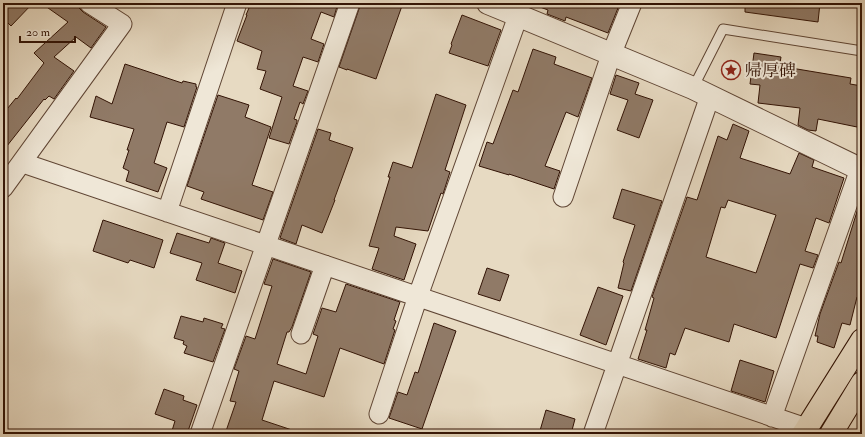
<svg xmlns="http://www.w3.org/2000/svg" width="865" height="437" font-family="'IM FELL Double Pica','Noto Serif JP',serif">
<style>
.building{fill:#907a67;stroke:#321305;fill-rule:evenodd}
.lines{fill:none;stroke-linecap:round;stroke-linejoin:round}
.service-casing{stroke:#5f4534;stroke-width:11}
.minor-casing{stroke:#5f4534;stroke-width:21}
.tertiary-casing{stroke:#5f4534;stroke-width:24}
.trunk-casing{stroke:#321305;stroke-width:24}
.service{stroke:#efe7d7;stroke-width:9}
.minor{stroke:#efe7d7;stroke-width:19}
.tertiary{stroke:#efe7d7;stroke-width:22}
.trunk{stroke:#e7dac2;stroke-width:22}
.labels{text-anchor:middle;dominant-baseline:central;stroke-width:4;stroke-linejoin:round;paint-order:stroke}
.poi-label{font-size:17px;fill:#321305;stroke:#efe7d7;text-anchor:start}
</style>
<rect width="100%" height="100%" fill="#e7dac2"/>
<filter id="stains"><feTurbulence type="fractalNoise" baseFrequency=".005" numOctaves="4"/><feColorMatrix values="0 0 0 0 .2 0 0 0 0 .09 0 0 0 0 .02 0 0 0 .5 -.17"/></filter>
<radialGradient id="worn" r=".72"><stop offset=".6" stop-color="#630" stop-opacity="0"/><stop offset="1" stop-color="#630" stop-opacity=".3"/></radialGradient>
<path class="building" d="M3,3H33L11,26L3,18Z
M41,3H78L79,8L83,12L106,27L91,48L76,37L54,57L74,71L54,99L49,96L45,100L44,99L3,151V114L16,98L17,99L44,63L34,53L68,22Z
M251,3H338L334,17L321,12L311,39L324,44L318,62L303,57L293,86L308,91L303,104L300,102L294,119L297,120V122L289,144L269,138L282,97L260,89L266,71L257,69L262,51L237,41L247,15H246Z
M361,3H403L376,79L347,69V70L339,67Z
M533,3H620L608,33L566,17L565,21L547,14L548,10L532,4Z
M745,3H820L818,22L745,12Z
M462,15L501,30L488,66L449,53L452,45L451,44Z
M533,49L556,57L554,64L592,78L578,117L566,112L547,161L545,166L560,171L554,189L509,174V175L479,166L487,142L493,144L513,90L518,92Z
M754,53L781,57L780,63L791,65V68L851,78L850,84L862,86V128L818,119L816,131L808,130L798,125L800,108L758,103L760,85L750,84Z
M125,64L182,83L183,81L196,84V87H197L184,127L167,122L154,163L167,168L158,192L126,181L129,171L123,168L129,150H127L134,129L90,117L96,96L112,104Z
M616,75L639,83L635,94L653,100L639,138L617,130L628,100L610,94Z
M436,94L466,105L445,170L450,172L443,194L441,193L428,231L396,227L394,236L416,244L404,280L372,269L379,248L369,246L390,177H388L393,162L412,168Z
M218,95L249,105L245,117L271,127L252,185L273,192L263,220L201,199L204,192L187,186Z
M733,124L749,131L740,158L790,174L799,153L814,160L812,167L844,178L829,223L816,218L805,251L818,255L813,268L800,264L776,338L734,324L729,342L685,328L675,355L670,353L666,368L638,359L647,330H645L654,298L652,297L687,197L697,200L718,136L727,140ZM728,200L776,215L756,273L706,257L721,207L725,208Z
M318,129L331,133L329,140L353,148L334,200H335L322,233L302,225L296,244L280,238Z
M622,189L662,201L631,291L618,288L624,263L623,262L635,225L613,218Z
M859,205L862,206V298L857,297L850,325L842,323L834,348L817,342L818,336H815L820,314L839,262L841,263Z
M103,220L163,240L154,268L130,260L128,263L93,251Z
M177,233L209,243L211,238L225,243L218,263L242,271L235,293L196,280L202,263L170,253Z
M273,259L311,272L292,327L289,332H287L277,364L306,374L318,336L313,334L322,308L336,312L346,284L400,302L394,320L396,321L393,329L395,330L384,364L340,348L324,397L274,381L262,420L295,431L294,434H225L236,402L230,401L239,371L234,369L246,336L255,339L272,286L264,284Z
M487,268L509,275L500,301L478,294Z
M598,287L623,296L606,345L580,335Z
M181,316L203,322L204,318L223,324L221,328L225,329L213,362L184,353L187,346L183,344L184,341L174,338Z
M434,323L456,331L422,429L389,418L398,392L407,395L415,372L418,373Z
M740,360L774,371L765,402L731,391Z
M164,389L184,396L183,400L197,405L187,434H171L175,421L155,414Z
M546,410L575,419L571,434H539Z"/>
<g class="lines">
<g class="service-casing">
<path id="service" d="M693,88L723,29L862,51"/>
</g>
<g class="minor-casing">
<path id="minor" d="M23,163L806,428
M3,188L122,24L89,3
M563,197L611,55L632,3
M167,212L237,3
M301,334L325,265
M379,414L418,296L518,16
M772,417L860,169
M200,434L350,3
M593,434L710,96"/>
</g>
<g class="tertiary-casing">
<path id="tertiary" d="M488,3L693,88L862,170"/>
</g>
<g class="trunk-casing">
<path id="trunk" d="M803,434L862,340
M831,434L862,383"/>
</g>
<use href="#service" class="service"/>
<use href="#minor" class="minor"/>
<use href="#tertiary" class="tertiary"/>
<use href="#trunk" class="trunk"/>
</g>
<defs>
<g id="sight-ring" transform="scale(1)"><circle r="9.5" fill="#efe7d7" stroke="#8f2418" stroke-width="1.5"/><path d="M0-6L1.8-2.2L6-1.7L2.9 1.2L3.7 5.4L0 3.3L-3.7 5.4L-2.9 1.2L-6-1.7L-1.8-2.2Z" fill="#8f2418"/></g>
</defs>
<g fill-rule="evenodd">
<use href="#sight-ring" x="731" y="70"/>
</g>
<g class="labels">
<g class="poi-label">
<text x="745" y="70">帰厚碑</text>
</g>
</g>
<rect width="865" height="437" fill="none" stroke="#e7dac2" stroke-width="16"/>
<rect x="4" y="4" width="857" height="429" fill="none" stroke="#321305" stroke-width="2"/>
<rect x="8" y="8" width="849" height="421" fill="none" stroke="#321305"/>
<path d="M20 36v6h55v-6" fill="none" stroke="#321305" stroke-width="2"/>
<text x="26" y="36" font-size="12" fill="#321305" stroke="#efe7d7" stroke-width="3" paint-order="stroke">20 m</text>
<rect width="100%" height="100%" filter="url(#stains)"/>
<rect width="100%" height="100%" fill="url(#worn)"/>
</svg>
